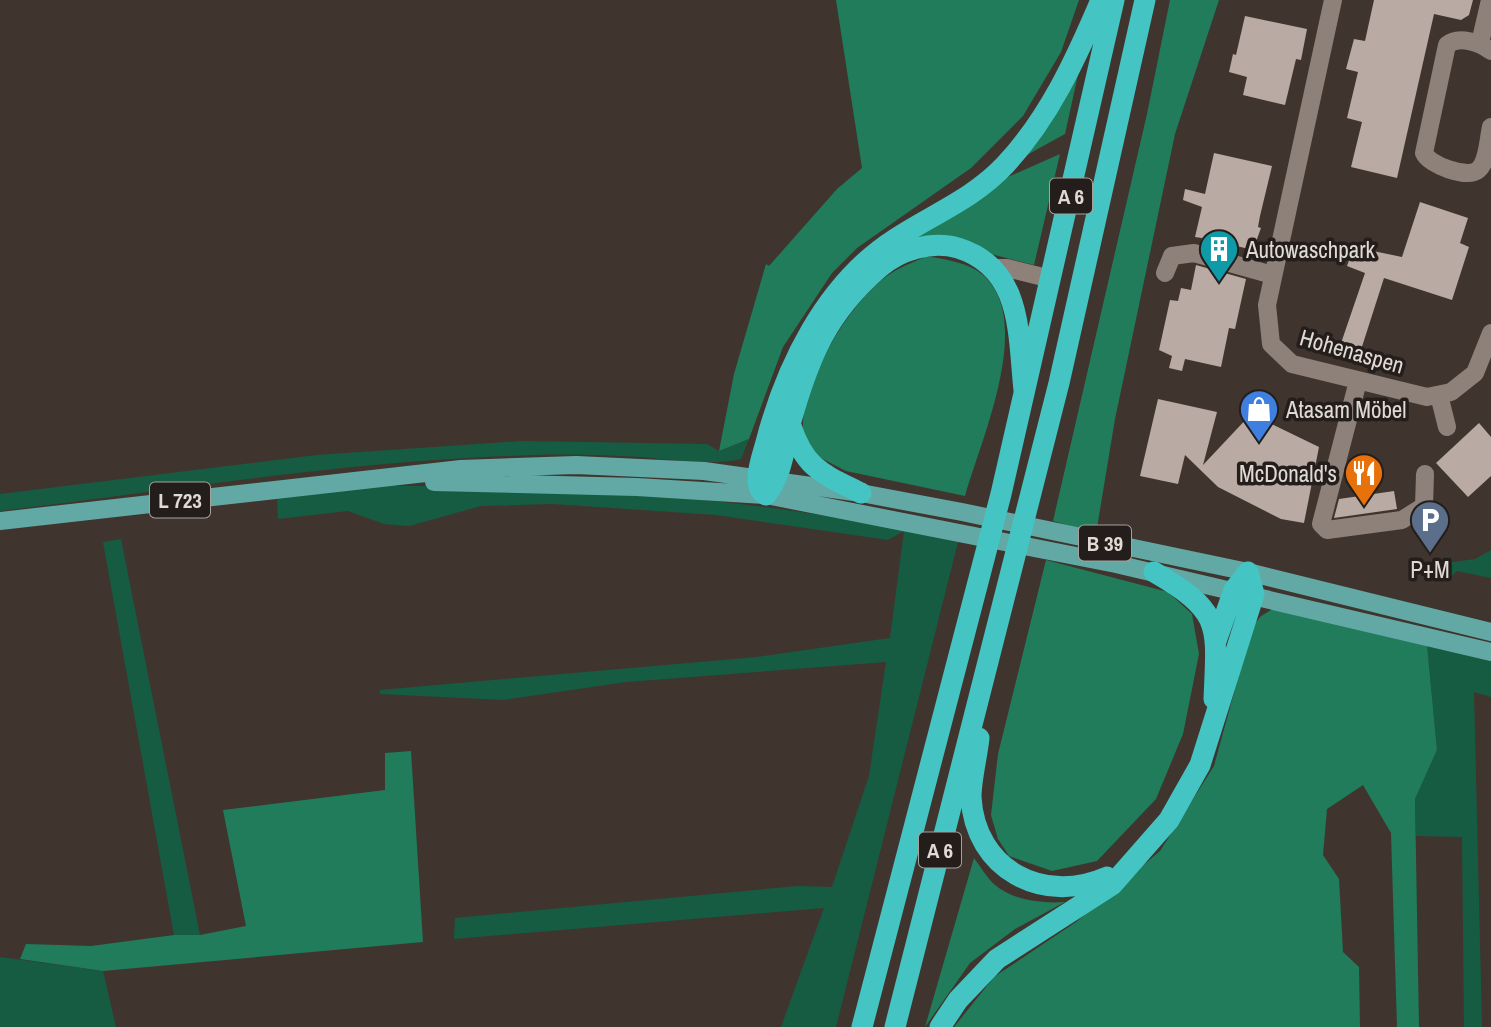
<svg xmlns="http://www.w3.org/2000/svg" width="1491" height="1027" font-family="'Archivo Narrow',sans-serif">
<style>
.green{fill:#165c42}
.forest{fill:#207c5a}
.building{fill:#b9aba3}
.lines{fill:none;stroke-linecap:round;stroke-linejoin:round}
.minor{stroke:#8e8179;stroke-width:18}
.major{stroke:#62a9a5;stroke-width:18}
.highway{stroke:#44c4c2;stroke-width:21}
.labels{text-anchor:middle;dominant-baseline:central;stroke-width:7;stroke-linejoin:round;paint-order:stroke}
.shield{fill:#231e1b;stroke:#a7a19c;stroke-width:2}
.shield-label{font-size:21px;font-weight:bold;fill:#e0d9d4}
.poi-label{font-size:23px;fill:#e0d9d4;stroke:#231e1b;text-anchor:start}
.street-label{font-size:23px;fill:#e0d9d4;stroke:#231e1b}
</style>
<rect width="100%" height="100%" fill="#40352e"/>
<path class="green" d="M749,439L741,459C708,466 675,460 641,457C606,455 570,454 535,455C356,460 177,489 0,511V494L317,455L522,441L707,444L719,451Z
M378,486C572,485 768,497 958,542L836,1027H781L824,908L454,939L455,918L798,886L832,887L869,776L886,662L626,682L503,700L380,694V690L757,657L890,638L904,531L888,540L716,515L553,504L481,506L409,526L384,524L348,511L278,519L277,496Z
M121,539L200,935H174L103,542Z
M1491,550V578L1457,571L1447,580L1437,568L1438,562L1448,556L1453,562L1475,559Z
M1427,645L1491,661V697L1474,692L1482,1027H1464L1462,837L1416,836L1415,799L1437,750Z
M0,957L103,971L116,1027H0Z"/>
<path class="forest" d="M836,0H1079L1061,52L1023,116L971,168L857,248L832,273L783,347L749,439L719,451L734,374L766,264L769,266L837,189L862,168Z
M1170,0H1219L1175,134L1115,419L1096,534L1053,521L1147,114Z
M1081,61L1065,134L1025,156Z
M1060,154L1034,265L987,253L900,245L992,184Z
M927,256C946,260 968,262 983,275C1035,321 981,439 965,496L846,471L811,453C808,446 803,436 803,428C802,380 853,296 893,272C903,266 916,261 927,256Z
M1046,560L1168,592L1192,614L1199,654L1183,734L1156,799L1097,861L1052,871L1009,856L998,839L991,815L998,754Z
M1271,610H1289L1427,645L1437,750L1415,799L1419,1027H1397L1391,833L1363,785L1327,809L1323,855L1339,879L1343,952L1359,967L1360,1027H954L994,977L1076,922L1160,851L1214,766L1252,627L1261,616Z
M411,751L423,942L103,971L20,959L26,944L91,946L174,935H200L246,926L223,810L385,790V753Z
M974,858C980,866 987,878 995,885C1012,900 1043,904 1065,902L1015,929L970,963L925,1027Z"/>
<path class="building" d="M1374,0H1473L1469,15L1461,20L1434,14L1397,178L1351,167L1362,122L1347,118L1358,72L1346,69L1354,39L1365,41Z
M1245,16L1307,29L1301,60L1296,59L1285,105L1243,95L1247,77L1229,72L1233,54L1236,55Z
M1214,153L1272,166L1260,216L1258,227L1261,228L1253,250L1212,240L1211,246L1201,243L1202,238L1195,237L1202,207L1183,200L1185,189L1205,194Z
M1420,202L1468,218L1460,243L1469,247L1452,300L1384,278L1359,356L1339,349L1365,273L1347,266L1354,247L1402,257Z
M1196,265L1246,279L1235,329L1229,328L1221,367L1185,359L1182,371L1169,368L1172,356L1159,350L1170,300L1178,301L1181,288L1191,290Z
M1158,399L1217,412L1203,465L1251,414L1319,447L1304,523L1281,519L1218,487L1185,455L1178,484L1140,476Z
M1479,423L1491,437V476L1468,497L1436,463Z
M1394,491L1397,509L1334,518L1339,499Z"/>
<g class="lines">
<path class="minor" d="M1333,0L1267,305L1271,344L1292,364L1427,397L1451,392L1475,373L1491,333
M1480,43L1490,0
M1491,51C1480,43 1459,35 1447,45L1424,153C1429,165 1467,179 1478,170C1488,162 1488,139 1491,127
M993,268H1007L1051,279
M1165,273L1172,256L1194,253L1273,275
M1358,381L1321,524L1327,530L1402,520L1424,506L1425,474
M1439,395L1447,427"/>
<path class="major" d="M434,482L637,487L766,495L1116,564L1491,652
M0,521L461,469L576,465L704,471L861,493L962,512L1248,572L1491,632"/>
<path class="highway" d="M1024,390C1018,335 1023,268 958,248C932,240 899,250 879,268C827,313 809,357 791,421C784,448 783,473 766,495C751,487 761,460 765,446C785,368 825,284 895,239C933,214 973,199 1005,165C1049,118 1076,59 1101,0
M791,426C805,469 823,474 861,493
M1154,572C1223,612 1217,625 1214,699
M979,738C977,757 971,779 971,797C975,870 1043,905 1107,877
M862,1027L1001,494L1114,0
M895,1027L1059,383L1145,0
M940,1027L958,1000L997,959L1112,885L1169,820L1200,765L1254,594L1248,572L1234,590L1216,641"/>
</g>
<defs>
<g id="building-pin" transform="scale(2.0125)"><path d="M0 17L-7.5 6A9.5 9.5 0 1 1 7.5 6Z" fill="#0f9aa8" stroke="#231e1b"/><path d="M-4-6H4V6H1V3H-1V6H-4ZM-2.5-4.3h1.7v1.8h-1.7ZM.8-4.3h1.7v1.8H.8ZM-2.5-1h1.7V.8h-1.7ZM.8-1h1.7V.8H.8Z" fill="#fff"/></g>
<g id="shop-pin" transform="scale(2.0125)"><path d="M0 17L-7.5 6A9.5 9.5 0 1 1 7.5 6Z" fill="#3f7fe0" stroke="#231e1b"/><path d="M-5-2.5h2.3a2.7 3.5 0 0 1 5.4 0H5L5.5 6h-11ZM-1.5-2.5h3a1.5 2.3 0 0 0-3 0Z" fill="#fff"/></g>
<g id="restaurant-pin" transform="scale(2.0125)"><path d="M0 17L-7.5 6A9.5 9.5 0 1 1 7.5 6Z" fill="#e8710a" stroke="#231e1b"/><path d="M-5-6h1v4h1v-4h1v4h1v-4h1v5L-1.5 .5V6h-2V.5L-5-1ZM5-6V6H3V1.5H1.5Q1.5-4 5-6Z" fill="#fff"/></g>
<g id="parking-pin" transform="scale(2.0125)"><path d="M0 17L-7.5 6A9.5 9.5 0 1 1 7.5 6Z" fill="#5c6f8a" stroke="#231e1b"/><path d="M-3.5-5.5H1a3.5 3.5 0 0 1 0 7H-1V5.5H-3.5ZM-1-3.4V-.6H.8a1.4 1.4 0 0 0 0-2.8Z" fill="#fff"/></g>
</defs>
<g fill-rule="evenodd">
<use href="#building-pin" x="1219" y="249"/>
<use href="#shop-pin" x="1259" y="409"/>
<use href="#restaurant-pin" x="1364" y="473"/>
<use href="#parking-pin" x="1430" y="520"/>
</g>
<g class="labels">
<g class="shield">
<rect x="1050" y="178.5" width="42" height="35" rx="5"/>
<rect x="150" y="482.5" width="60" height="35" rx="5"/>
<rect x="1079" y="525.5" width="52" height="35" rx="5"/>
<rect x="919" y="832.5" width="42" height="35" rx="5"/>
</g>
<g class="shield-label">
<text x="1071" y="196">A 6</text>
<text x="180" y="500">L 723</text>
<text x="1105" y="543">B 39</text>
<text x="940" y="850">A 6</text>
</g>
<g class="poi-label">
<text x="1246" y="249">Autowaschpark</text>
<text x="1286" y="409">Atasam Möbel</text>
<text x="1337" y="473" text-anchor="end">McDonald's</text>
<text x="1430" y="569" text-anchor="middle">P+M</text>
</g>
<g class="street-label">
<text transform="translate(1352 351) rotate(16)">Hohenaspen</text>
</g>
</g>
</svg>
